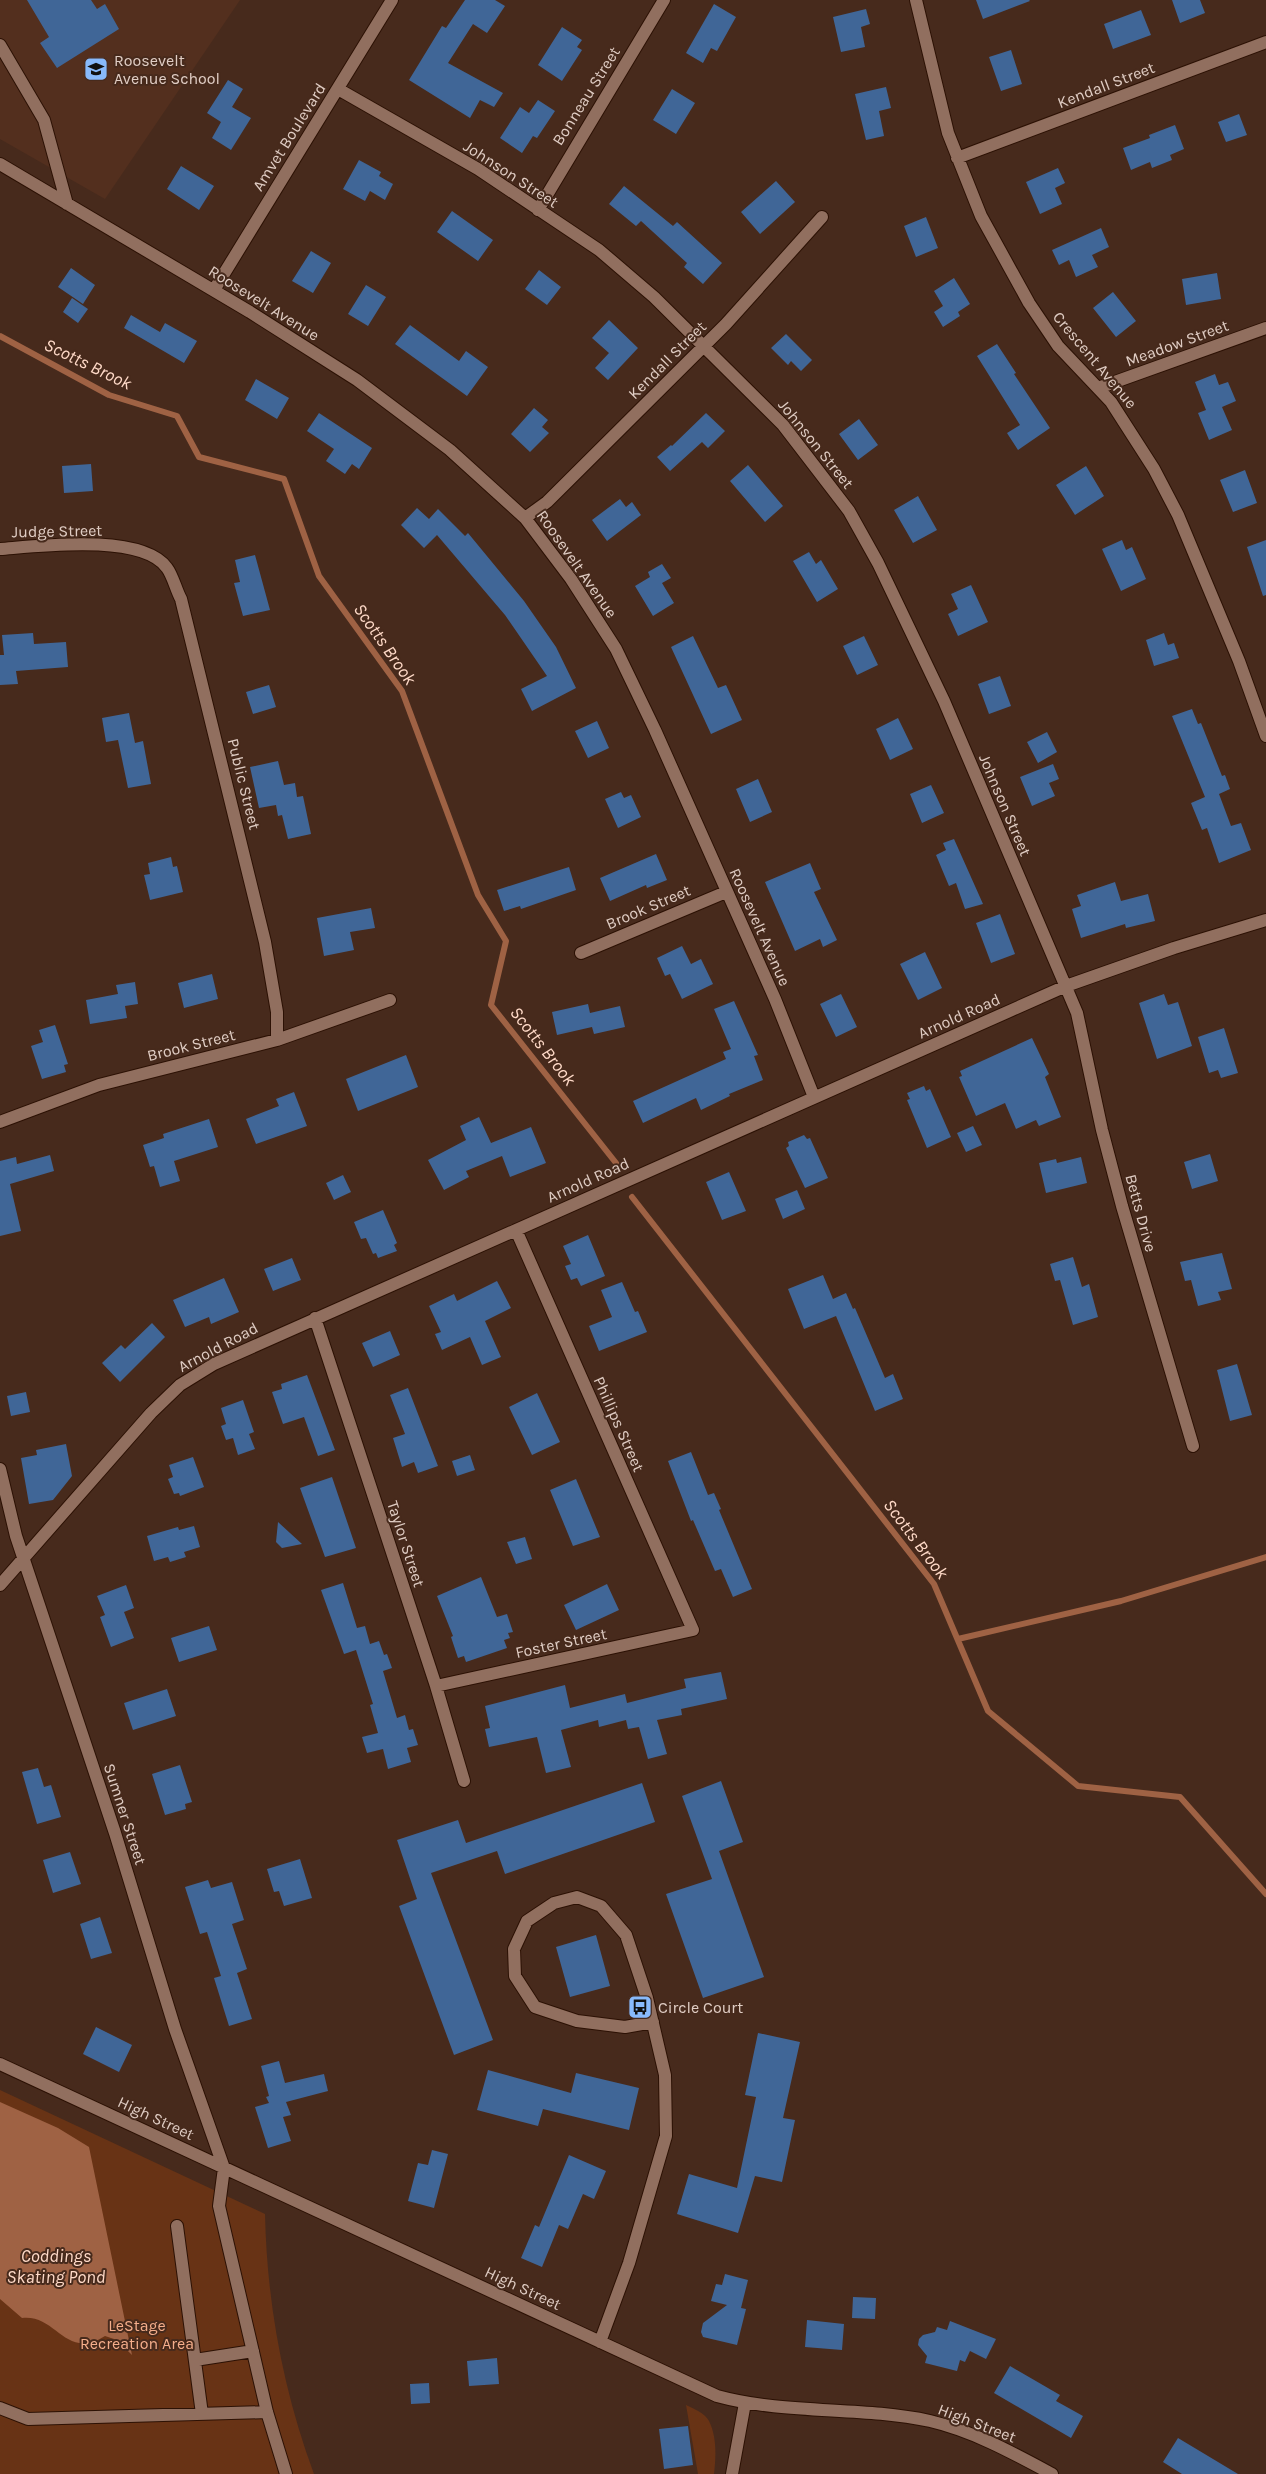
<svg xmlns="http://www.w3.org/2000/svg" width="1266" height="2474" font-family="Karla,sans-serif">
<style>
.built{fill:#532f1e}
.green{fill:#683315}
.water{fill:#9f6244}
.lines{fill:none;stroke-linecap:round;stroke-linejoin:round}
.stream{stroke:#9f6244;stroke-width:6}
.building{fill:#406697}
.minor-casing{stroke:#2c1104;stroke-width:14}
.minor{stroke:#916f5f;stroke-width:12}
.labels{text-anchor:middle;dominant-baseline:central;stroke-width:4;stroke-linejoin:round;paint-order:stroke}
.poi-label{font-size:16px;fill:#e0cdc4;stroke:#472a1c;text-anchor:start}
.street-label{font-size:16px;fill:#e0cdc4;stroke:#472a1c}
.park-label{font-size:16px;fill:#f5ae8b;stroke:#472a1c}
.water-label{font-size:18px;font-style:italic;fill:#ffdac8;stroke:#472a1c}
</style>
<rect width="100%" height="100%" fill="#472a1c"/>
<path class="built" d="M0,0H240L105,199L0,139Z"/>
<path class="green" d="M0,2090L265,2214C267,2304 283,2390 314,2474H0Z
M686,2405C694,2409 705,2413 709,2421C717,2437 716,2457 714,2474H698Z"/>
<path class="water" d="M0,2102L58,2128L89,2147L132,2355L117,2340L105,2336C65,2361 57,2314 22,2318L0,2299Z"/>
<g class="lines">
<path class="stream" d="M0,336L109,395L177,416L199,457L284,479L319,576L402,691L478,895L506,941L491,1005L616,1163
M632,1197L934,1584L988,1711L1078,1786L1180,1797L1266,1894
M958,1639L1121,1601L1266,1557"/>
</g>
<path class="building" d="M27,0H91L97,9L105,4L119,29L57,68L40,43L49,37Z
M465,0H495L505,6L487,33L473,24L448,63L503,93L494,107L480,100L470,118L409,80L442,26L446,28Z
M976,0H1029L1030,1L983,19Z
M1172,0H1200L1205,13L1180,23Z
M714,4L736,17L717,51L711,48L703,63L686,53Z
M866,9L870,24L861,27L865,47L841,52L833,17Z
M1141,10L1151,35L1113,49L1104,24Z
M562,27L582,40L577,47L582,50L562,81L538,65Z
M1011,50L1022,84L1001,91L989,57Z
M228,80L243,89L232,107L251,118L231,150L212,138L221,122L207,113Z
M886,87L891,108L879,111L884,136L866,140L855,94Z
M672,89L695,103L676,134L653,120Z
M538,100L555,111L537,138L533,136L522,153L500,138L520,107L529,113Z
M1239,114L1247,135L1226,142L1218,122Z
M1175,125L1184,149L1170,155L1172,160L1152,168L1150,162L1131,170L1123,148L1150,138L1149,135Z
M359,160L381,172L379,176L393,184L385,200L370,191L365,201L343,189Z
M181,166L214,186L199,210L167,189Z
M1058,168L1065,183L1055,188L1062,204L1040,214L1026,182Z
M776,181L795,202L760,234L741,212Z
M624,186L673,226L677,222L722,263L703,284L684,267L687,263L641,221L636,226L609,204Z
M452,211L493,240L478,261L437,232Z
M926,217L938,248L916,257L904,226Z
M1101,228L1109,247L1092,255L1098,267L1076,277L1069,260L1059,265L1052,250Z
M311,251L331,263L313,293L292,281Z
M71,268L95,285L83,304L58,287Z
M539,270L561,287L547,305L525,289Z
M1217,273L1221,299L1186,305L1182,279Z
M954,278L970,304L958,312L960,316L943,327L934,312L943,306L934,291Z
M366,285L386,297L368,326L348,314Z
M1113,292L1136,321L1116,337L1093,308Z
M72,298L88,309L78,323L63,312Z
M131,315L160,332L165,323L197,341L184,363L124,328Z
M609,320L638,348L608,380L595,368L609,353L592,338Z
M410,325L459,361L466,351L488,367L467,396L395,344Z
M786,334L812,360L801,371L791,361L788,365L771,348Z
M997,344L1016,373L1014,374L1050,428L1018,450L1007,433L1020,425L977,356Z
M1215,374L1219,385L1228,382L1236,401L1222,407L1232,430L1209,440L1198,413L1206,410L1195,382Z
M256,379L289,398L277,419L245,400Z
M534,408L548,420L542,427L549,433L530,452L511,434Z
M319,413L372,448L359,469L352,464L345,474L326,461L334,449L307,431Z
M706,413L725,431L708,448L702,442L670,471L657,457L671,445L672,446Z
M859,419L878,445L858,460L839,434Z
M91,464L93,491L64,493L62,466Z
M748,465L783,506L765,522L730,481Z
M1086,466L1104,496L1075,515L1056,485Z
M1245,470L1257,503L1233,512L1220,480Z
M918,496L937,530L913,543L894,510Z
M620,499L626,507L632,502L641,515L607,541L592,520Z
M417,508L429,519L438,509L465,536L468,533L524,601L556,647L576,688L532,711L521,689L547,676L505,615L437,535L424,548L401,525Z
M1122,540L1126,550L1132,547L1146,579L1121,591L1102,549Z
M1266,540V595L1263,596L1247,547Z
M809,552L816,564L821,560L838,589L817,602L793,561Z
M255,555L270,610L243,616L234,583L240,582L235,560Z
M662,564L671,578L662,583L674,603L653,616L635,586L650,577L648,572Z
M971,585L988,622L958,636L948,614L958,609L951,594Z
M33,633L34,644L66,642L68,667L16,671L18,684L0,685V655H4L2,635Z
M1164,633L1168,645L1174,643L1179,658L1154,666L1146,640Z
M693,636L718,688L726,685L742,720L711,734L671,647Z
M864,636L878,665L857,675L843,646Z
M1000,676L1011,706L989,714L978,684Z
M269,685L276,707L253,714L246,692Z
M1192,709L1198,724L1201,723L1222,776L1225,775L1230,789L1219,794L1231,826L1241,823L1251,850L1219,863L1207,828L1202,830L1191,803L1205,797L1172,716Z
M129,713L135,743L143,741L151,784L128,788L118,740L106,742L102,718Z
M898,718L913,749L890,760L876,729Z
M597,721L609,748L588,758L575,731Z
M1047,732L1057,752L1038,763L1027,742Z
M278,761L284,785L295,783L297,797L303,796L311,834L288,839L282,815L278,816L276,805L259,808L250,767Z
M1053,764L1059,779L1049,783L1055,796L1032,806L1020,777Z
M758,779L772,812L750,822L736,789Z
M931,785L944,813L922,823L910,794Z
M621,792L624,798L631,795L641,817L618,828L605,799Z
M954,839L983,904L965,909L956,883L949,886L936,855L946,850L943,843Z
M656,854L667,880L647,888L646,885L610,901L600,878Z
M171,857L173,867L177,866L183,892L150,900L144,875L150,874L148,863Z
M810,863L821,889L814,892L837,940L823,947L820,939L795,951L765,882Z
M569,867L576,890L521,909L520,906L504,911L497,890Z
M1115,882L1121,901L1148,894L1155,921L1126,928L1125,924L1081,938L1072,909L1081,906L1077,895Z
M371,908L375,928L350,932L354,950L324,956L317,918Z
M1000,914L1015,954L991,963L976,923Z
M682,946L691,964L701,959L713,984L682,999L670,974L665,976L657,958Z
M925,952L942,988L918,1000L900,964Z
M212,974L218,999L184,1008L178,983Z
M135,982L138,1004L125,1006L127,1018L90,1024L86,1000L118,994L116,985Z
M841,994L857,1027L836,1037L820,1004Z
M1164,994L1168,1005L1178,1002L1192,1046L1157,1059L1139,1003Z
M734,1001L758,1055L754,1056L763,1080L729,1094L730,1096L701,1110L696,1098L643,1123L633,1101L726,1059L723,1052L731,1049L714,1009Z
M588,1004L590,1013L620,1006L625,1027L594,1034L592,1027L557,1035L552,1012Z
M55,1025L68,1064L64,1065L66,1072L42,1079L31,1046L43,1042L39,1030Z
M1224,1028L1238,1073L1221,1078L1218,1070L1209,1073L1198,1037Z
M1032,1038L1049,1074L1045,1077L1061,1117L1039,1126L1036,1120L1016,1129L1005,1103L976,1116L959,1077L962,1076L960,1071Z
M406,1055L418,1087L358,1111L346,1079Z
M924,1086L926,1091L930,1089L951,1137L927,1148L907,1100L910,1099L907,1093Z
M294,1092L307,1126L256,1144L246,1119L279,1106L276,1099Z
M479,1117L491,1143L531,1127L546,1163L510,1177L502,1156L466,1171L469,1177L444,1190L428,1160L466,1140L460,1126Z
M209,1119L218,1147L174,1161L180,1181L160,1187L154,1166L150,1167L143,1145L164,1138L163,1134Z
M973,1126L982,1145L966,1152L957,1133Z
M804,1135L807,1139L810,1138L828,1178L805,1188L786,1148L789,1146L788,1142Z
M1210,1154L1218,1181L1192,1189L1184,1162Z
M50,1155L54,1171L10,1184L21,1231L0,1236V1161L16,1157L17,1164Z
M1081,1157L1087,1183L1046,1193L1039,1163L1056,1159L1057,1163Z
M729,1172L746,1211L722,1220L706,1182Z
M343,1175L351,1192L334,1200L326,1183Z
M797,1190L805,1209L783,1219L775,1199Z
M383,1210L397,1243L394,1245L397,1251L378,1258L376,1253L373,1254L366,1238L361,1239L354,1222Z
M588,1235L605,1276L581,1286L577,1278L571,1280L565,1266L571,1264L563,1246Z
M1222,1253L1232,1289L1218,1292L1221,1300L1198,1306L1191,1280L1185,1281L1180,1262Z
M1073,1257L1082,1287L1089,1284L1098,1317L1073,1325L1060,1280L1055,1281L1050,1264Z
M292,1258L301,1280L273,1291L264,1269Z
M823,1275L833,1299L846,1293L853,1309L855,1308L885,1378L893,1374L903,1399L875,1411L836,1316L804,1329L788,1289Z
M224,1278L239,1312L211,1324L209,1317L185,1327L173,1300Z
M497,1281L511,1308L485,1321L501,1357L482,1365L470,1337L442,1350L435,1334L441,1332L429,1306L454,1294L457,1301Z
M622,1282L635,1312L638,1311L647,1332L599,1351L589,1326L612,1317L601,1290Z
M152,1323L165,1337L120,1382L102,1363L121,1345L125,1349Z
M390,1331L400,1355L373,1367L362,1343Z
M1237,1364L1252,1415L1230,1421L1217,1370Z
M307,1375L335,1450L318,1456L304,1417L283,1424L272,1392L282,1389L281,1384Z
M408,1388L438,1466L418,1473L414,1462L402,1467L393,1438L405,1434L390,1395Z
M26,1392L30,1412L11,1416L7,1396Z
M537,1393L560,1442L532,1455L509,1407Z
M243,1400L254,1432L249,1434L255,1449L238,1455L233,1438L226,1440L221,1426L226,1424L221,1408Z
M66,1444L72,1476L53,1500L29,1504L21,1458L37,1455L36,1450Z
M691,1452L708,1495L714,1493L721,1509L719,1510L752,1589L733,1597L721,1569L715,1571L693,1520L691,1521L668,1461Z
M470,1455L475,1470L457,1476L452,1461Z
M193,1457L204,1487L180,1496L179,1493L174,1494L168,1479L173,1477L169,1465Z
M332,1477L356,1548L325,1557L300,1488Z
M576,1479L600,1537L573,1546L550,1490Z
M278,1522L302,1544L282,1548L276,1542Z
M194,1526L200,1547L184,1552L186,1557L170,1562L168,1557L154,1561L147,1536L178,1527L179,1530Z
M525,1537L532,1559L516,1564L507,1542Z
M481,1577L497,1617L507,1614L513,1632L508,1633L510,1638L504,1640L507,1648L466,1662L464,1656L458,1658L451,1637L453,1636L437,1596Z
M343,1583L357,1628L365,1626L370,1644L379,1641L384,1655L387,1654L392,1668L383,1671L397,1718L405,1715L409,1730L413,1729L418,1745L407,1748L411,1762L388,1769L383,1749L367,1753L362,1737L378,1733L370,1705L373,1704L356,1650L344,1654L321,1590Z
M607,1584L619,1610L576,1630L564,1605Z
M126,1585L134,1608L124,1612L134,1638L111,1647L100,1617L105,1615L97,1596Z
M209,1626L217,1650L179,1662L171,1638Z
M721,1672L727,1699L681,1709L682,1715L657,1720L667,1754L648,1759L639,1727L628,1729L626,1720L599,1727L598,1720L561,1730L571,1767L546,1773L537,1737L489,1747L485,1729L490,1728L485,1706L565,1685L570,1708L625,1694L627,1703L686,1688L684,1679Z
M167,1689L176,1716L133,1730L124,1703Z
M180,1765L192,1802L185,1804L186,1809L165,1815L152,1774Z
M38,1768L44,1787L51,1785L61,1817L37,1824L22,1772Z
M721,1781L743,1842L719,1851L764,1977L703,1998L666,1894L712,1879L682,1796Z
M642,1783L655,1822L505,1874L497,1851L431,1873L493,2040L454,2055L399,1906L417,1899L397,1840L458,1820L466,1843Z
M70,1852L81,1884L53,1893L43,1860Z
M300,1859L312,1898L284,1906L279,1891L274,1892L267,1869Z
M208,1880L211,1888L232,1882L244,1920L232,1924L247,1969L237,1973L252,2019L229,2026L214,1978L221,1976L207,1932L200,1934L185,1887Z
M100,1917L112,1953L91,1959L80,1924Z
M596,1935L610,1986L570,1997L556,1947Z
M96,2027L132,2045L119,2072L83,2054Z
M758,2033L800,2042L783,2118L795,2120L782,2182L755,2176L738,2233L677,2214L689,2174L737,2188L756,2097L745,2095Z
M279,2061L285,2083L324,2074L328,2091L286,2102L291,2115L283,2117L291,2141L268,2148L255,2107L269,2103L266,2097L269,2096L261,2066Z
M488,2070L571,2093L576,2073L639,2088L629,2130L543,2109L538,2126L477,2110Z
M432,2150L448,2154L434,2208L408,2201L418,2163L428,2165Z
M569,2155L606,2171L594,2199L583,2194L568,2229L559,2225L542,2267L521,2258L535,2225L539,2227Z
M725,2274L748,2280L741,2308L746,2309L737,2345L703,2337L701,2332L703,2323L727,2305L711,2301L716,2284L722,2285Z
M853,2297L876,2298L875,2319L852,2318Z
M807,2320L844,2324L842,2350L805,2347Z
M950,2321L996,2339L986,2359L970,2351L965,2362L960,2360L957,2371L925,2363L927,2356L918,2345L919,2339L923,2335L935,2332L937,2327L947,2330Z
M497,2358L499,2384L469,2386L467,2361Z
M1010,2366L1060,2395L1056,2401L1083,2416L1071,2438L994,2393Z
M429,2383L430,2403L411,2404L410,2384Z
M688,2426L693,2465L664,2469L659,2429Z
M1178,2438L1238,2474H1182L1163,2462Z"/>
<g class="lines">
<g class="minor-casing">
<path id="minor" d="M916,0L948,133L981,216L1029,303L1058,346L1111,402L1154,469L1178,515L1239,661L1266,736
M0,45L44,120L67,204
M338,89L478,169L599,250L654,297L783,425L849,511L878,563L944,701L1077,1013L1102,1130L1122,1206L1193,1446
M957,158L1266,42
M0,164L250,312L357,380L450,450L525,518L571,579L616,649L655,730L775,999L814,1097
M538,210L664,0
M214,290L392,0
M1098,388L1266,328
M525,518L547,502L726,324L822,217
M0,549C39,546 142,533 167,568C173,576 176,590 181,599L265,942L277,1012V1040
M581,953L726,892
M0,1122L99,1085L277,1040L390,1000
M315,1318L436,1686L464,1781
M0,1469L16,1536L115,1833L175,2029L224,2168L219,2206L267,2412L286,2474
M0,1585L151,1413L180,1385L214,1364L1066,986L1174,948L1266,920
M436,1686L693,1630L516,1230
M0,2064L717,2396C787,2415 860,2406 930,2421C973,2431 1013,2453 1052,2474
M177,2226L202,2414
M600,2342L629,2263L666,2136L665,2075L647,1998L626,1935L601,1906L577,1897L554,1903L527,1921L514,1949L515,1976L535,2007L577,2021L625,2027L653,2022
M195,2360L253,2351
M0,2408L28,2419L267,2412
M732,2474L745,2403"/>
</g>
<use href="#minor" class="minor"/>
</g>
<defs>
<g id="school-square" transform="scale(1.25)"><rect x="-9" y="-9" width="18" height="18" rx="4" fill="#88bafc" stroke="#472a1c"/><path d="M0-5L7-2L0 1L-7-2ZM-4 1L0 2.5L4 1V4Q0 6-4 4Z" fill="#111"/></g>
<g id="bus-square" transform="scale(1.25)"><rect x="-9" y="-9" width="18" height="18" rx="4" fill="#88bafc" stroke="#472a1c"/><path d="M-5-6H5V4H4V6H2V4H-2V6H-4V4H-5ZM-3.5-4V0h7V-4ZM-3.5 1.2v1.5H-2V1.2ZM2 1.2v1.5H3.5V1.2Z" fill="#111"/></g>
</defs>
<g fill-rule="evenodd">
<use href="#school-square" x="96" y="69"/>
<use href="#bus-square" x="640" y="2007"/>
</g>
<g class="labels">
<g class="poi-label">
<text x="114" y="60">Roosevelt<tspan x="114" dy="18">Avenue School</tspan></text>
<text x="658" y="2007">Circle Court</text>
</g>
<g class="street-label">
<text transform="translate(1106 85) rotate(-21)">Kendall Street</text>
<text transform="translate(586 96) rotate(-58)">Bonneau Street</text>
<text transform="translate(289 137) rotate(-58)">Amvet Boulevard</text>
<text transform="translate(511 174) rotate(33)">Johnson Street</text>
<text transform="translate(264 303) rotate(32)">Roosevelt Avenue</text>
<text transform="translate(1177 343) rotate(-20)">Meadow Street</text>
<text transform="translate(667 360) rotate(-45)">Kendall Street</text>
<text transform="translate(1095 360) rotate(50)">Crescent Avenue</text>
<text transform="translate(816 444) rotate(51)">Johnson Street</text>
<text transform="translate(57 531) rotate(-1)">Judge Street</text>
<text transform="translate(577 564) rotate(55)">Roosevelt Avenue</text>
<text transform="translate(244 784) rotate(76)">Public Street</text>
<text transform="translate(1005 805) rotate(67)">Johnson Street</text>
<text transform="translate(648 907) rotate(-23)">Brook Street</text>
<text transform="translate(760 927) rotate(66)">Roosevelt Avenue</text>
<text transform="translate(959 1016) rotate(-24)">Arnold Road</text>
<text transform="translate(191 1045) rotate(-14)">Brook Street</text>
<text transform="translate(588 1180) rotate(-24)">Arnold Road</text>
<text transform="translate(1141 1213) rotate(75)">Betts Drive</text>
<text transform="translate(218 1347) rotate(-28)">Arnold Road</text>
<text transform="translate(619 1424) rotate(66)">Phillips Street</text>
<text transform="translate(406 1544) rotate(72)">Taylor Street</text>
<text transform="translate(561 1643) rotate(-12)">Foster Street</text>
<text transform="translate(125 1814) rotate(72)">Sumner Street</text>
<text transform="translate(156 2118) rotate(25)">High Street</text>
<text transform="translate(523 2288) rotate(25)">High Street</text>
<text transform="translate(977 2423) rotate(21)">High Street</text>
</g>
<g class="park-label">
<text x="137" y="2325">LeStage<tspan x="137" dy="18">Recreation Area</tspan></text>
</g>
<g class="water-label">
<text transform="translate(88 364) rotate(26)">Scotts Brook</text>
<text transform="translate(385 644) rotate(55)">Scotts Brook</text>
<text transform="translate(543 1046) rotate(52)">Scotts Brook</text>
<text transform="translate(916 1539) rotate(53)">Scotts Brook</text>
<text x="56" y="2256">Coddings<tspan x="56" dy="21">Skating Pond</tspan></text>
</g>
</g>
</svg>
